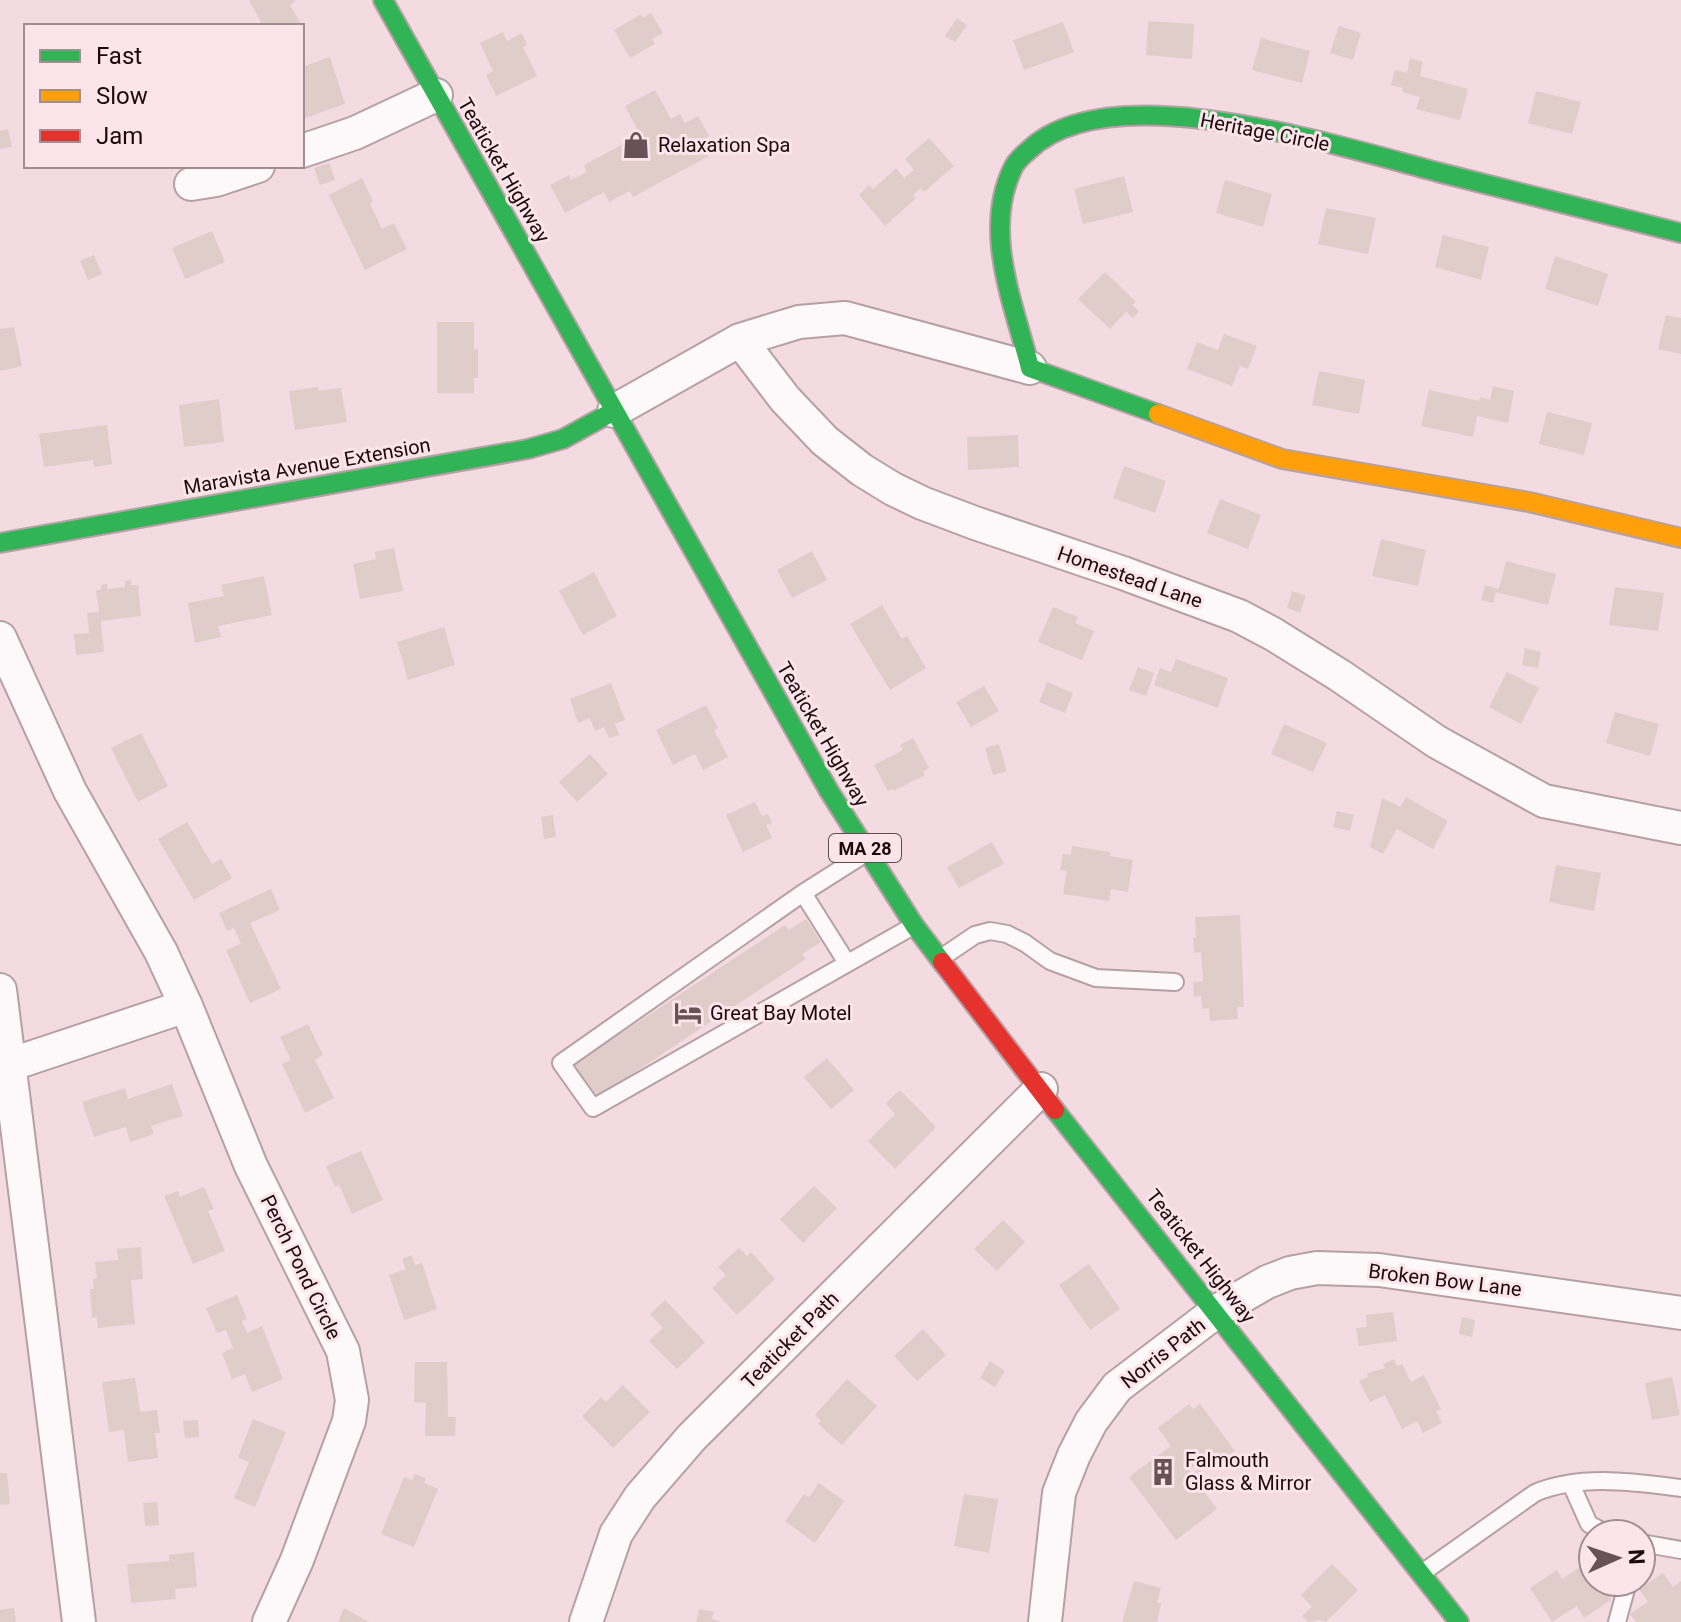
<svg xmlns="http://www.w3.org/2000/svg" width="1681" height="1622" font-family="Roboto,sans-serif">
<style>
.building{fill:#e0cdc9}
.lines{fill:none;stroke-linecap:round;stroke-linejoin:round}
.lane-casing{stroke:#b5a0a6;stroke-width:20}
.street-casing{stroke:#b5a0a6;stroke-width:36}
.fast-casing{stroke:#b5a0a6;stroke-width:22}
.slow-casing{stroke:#b5a0a6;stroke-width:22}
.jam-casing{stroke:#b5a0a6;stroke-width:22}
.lane{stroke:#fdf9fa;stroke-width:16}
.street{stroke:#fdf9fa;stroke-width:32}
.fast{stroke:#30b455;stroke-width:18}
.slow{stroke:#ff9f0a;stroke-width:18}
.jam{stroke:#e5322d;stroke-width:18}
.labels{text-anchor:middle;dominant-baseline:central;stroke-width:6;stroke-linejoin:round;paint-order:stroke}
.shield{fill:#fce5ea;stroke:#5f4b50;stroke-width:2}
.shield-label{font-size:18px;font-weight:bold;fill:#1c090e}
.street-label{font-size:20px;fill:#1c090e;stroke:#fce5ea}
.poi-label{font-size:20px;fill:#1c090e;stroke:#fce5ea;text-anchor:start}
</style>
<rect width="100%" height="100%" fill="#f4dae1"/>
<path class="building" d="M249,0H294L295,2L290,5L302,26H263Z
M651,13L663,33L652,39L655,44L630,58L614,30L641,14L643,18Z
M957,18L967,25L955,42L945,36Z
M1148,21L1194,24L1192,59L1146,55Z
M1063,22L1074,52L1024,70L1013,40Z
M1339,26L1361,33L1353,60L1330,53Z
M503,32L507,41L522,33L527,45L523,47L537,76L496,96L486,75L493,71L480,43Z
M1261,38L1310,51L1302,83L1252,70Z
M330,57L345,104L302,119V67Z
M1410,58L1423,62L1420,76L1468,89L1460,120L1416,109L1420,97L1402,92L1403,88L1391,85L1395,70L1407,73Z
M655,90L671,119L680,114L685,123L698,116L709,136L701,142L709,156L633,197L630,191L609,202L604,192L565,213L550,185L569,175L571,180L587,172L584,165L640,135L625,106Z
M1536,91L1581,102L1572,134L1528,123Z
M8,129L12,147L0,149V131Z
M929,138L954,166L924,192L921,188L913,195L916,198L885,226L859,195L869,185L873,189L896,168L904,178L914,170L905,159Z
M329,163L335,180L320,185L314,168Z
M1124,176L1133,212L1083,224L1074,189Z
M362,178L373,201L370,204L382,229L394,223L407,249L365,270L329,195Z
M1225,180L1272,194L1263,227L1216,213Z
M1326,208L1376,218L1368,254L1318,244Z
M212,231L225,262L185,279L172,248Z
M1443,235L1489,247L1481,280L1435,267Z
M94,255L102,274L88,280L80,261Z
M1555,256L1608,274L1598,306L1545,289Z
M1105,272L1136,302L1132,305L1139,311L1133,318L1126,312L1110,329L1078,299Z
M1666,315L1681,318V354L1658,349Z
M437,322H474V349H478V378H474V393H437Z
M14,327L22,366L0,371V329Z
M1224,334L1257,346L1248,369L1240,366L1232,386L1187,369L1197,342L1218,350Z
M1319,371L1365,380L1359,414L1312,405Z
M1493,386L1514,391L1508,423L1477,416L1473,437L1421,426L1429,390L1479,401L1480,397L1490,400Z
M318,387V391L341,388L347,422L295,430L289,391Z
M219,399L224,442L184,447L179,405Z
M1547,412L1592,423L1584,455L1539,444Z
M107,425L112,464L94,467L93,460L44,467L39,434Z
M1018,435L1019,467L968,470L967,437Z
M1124,466L1166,481L1155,513L1113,498Z
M1220,499L1261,515L1248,549L1207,533Z
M1381,539L1426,550L1418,586L1372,576Z
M394,548L403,591L360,599L353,564L376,559L375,552Z
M812,551L827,580L792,598L777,570Z
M1506,561L1556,574L1548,605L1496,592L1493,603L1481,600L1485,585L1499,589Z
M594,572L617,616L583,635L559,591Z
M264,576L272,615L218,626L221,637L195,643L188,603L224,596L221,585Z
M131,580V585H138L141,616L101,621L104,652L76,655L74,634L89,633L87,613L99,612L96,590H101V585L107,584V589L125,587V581Z
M1615,587L1664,593L1658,631L1609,625Z
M1292,591L1306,596L1300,613L1287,608Z
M882,605L902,639L907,636L926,668L890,690L850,624Z
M1053,607L1078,617L1075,623L1094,631L1082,660L1038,642Z
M444,627L455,665L408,680L397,642Z
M1525,648L1541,652L1538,668L1522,665Z
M1176,659L1228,678L1218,708L1154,685L1160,668L1171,672Z
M1138,667L1154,673L1146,696L1129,690Z
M1507,672L1539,688L1521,724L1489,707Z
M1047,682L1073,693L1065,713L1039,702Z
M611,683L625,720L615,724L619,735L609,738L604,727L595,731L590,718L578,723L570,699Z
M984,686L999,711L971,727L956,702Z
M706,705L718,728L714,730L728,757L703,770L695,754L673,765L656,730Z
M1615,712L1659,724L1650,756L1606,743Z
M1284,724L1327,743L1313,772L1271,754Z
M141,733L168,786L138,802L111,748Z
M913,738L929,768L923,772L925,775L893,791L892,789L888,791L874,765L903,750L900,745Z
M999,744L1007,771L993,775L985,748Z
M590,754L608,774L577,802L559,782Z
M1406,797L1448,821L1433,849L1397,829L1383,854L1370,847L1382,798L1400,807Z
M755,802L762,816L768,814L772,823L766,825L772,838L743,852L726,815Z
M1337,811L1354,815L1350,831L1333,827Z
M553,815L556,837L544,839L541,817Z
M187,822L212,864L221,859L232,878L194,900L158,839Z
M992,842L1004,864L959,888L947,867Z
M1072,846L1110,852V856L1133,860L1128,892L1111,889L1109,901L1063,894L1067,871L1060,870L1063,854L1071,855Z
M1556,865L1601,873L1594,911L1549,902Z
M271,889L280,910L250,923L281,989L250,1003L226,950L241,944L234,928L227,931L219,913Z
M1240,915L1244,1007H1237L1238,1019L1210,1021L1209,1008L1202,1009L1201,996L1194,997L1193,982L1203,981L1201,952L1194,953L1193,938H1196L1195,917Z
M806,919L821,942L802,954L806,959L591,1101L570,1067L785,925L789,930Z
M308,1024L323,1055L315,1060L334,1098L305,1113L282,1064L291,1060L280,1037Z
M827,1058L854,1090L831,1109L804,1077Z
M172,1084L183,1116L151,1126L154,1134L130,1142L126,1127L94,1137L82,1102L125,1088L128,1099Z
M900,1090L936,1127L895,1169L868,1141L895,1114L886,1103Z
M361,1151L383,1200L352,1214L339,1185L335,1187L326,1166Z
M814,1186L837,1208L803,1243L780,1219Z
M204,1187L214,1209L208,1211L225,1251L193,1264L164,1196L178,1191L180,1197Z
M1003,1220L1025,1242L997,1271L974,1249Z
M141,1247L143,1279L131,1280L135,1324L98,1328L97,1317L92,1318L90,1289H94L93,1279L97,1278L95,1262L118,1260L117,1249Z
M739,1248L747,1256L751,1252L775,1279L737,1315L712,1288L726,1275L718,1267Z
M412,1255L415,1265L422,1263L437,1309L404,1320L389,1275L406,1269L402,1259Z
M1089,1264L1120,1309L1090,1330L1059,1285Z
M237,1295L247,1319L242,1321L247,1333L262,1326L283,1379L252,1392L245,1374L232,1379L222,1353L233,1348L226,1330L217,1333L206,1308Z
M665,1300L705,1342L677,1369L649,1341L663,1328L650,1314Z
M1393,1312L1397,1341L1359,1346L1356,1328L1367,1327L1366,1315Z
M1462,1317L1475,1320L1472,1337L1459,1334Z
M923,1329L946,1355L917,1381L894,1356Z
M1394,1359L1397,1366L1402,1364L1411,1382L1424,1375L1441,1409L1436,1411L1442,1423L1423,1433L1417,1421L1402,1429L1385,1395L1370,1402L1359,1381L1368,1377L1367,1373L1385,1368L1383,1364Z
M990,1361L1005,1371L995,1387L980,1378Z
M415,1362H447L448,1417H456L455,1436H425L426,1403L414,1402Z
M1672,1377L1680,1415L1652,1420L1645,1383Z
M135,1378L140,1412L157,1410L160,1433H155L158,1458L128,1462L124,1430L109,1432L102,1382Z
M847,1379L877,1406L842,1445L818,1424L821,1421L815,1415Z
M623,1385L650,1412L613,1448L582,1416L601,1397L606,1402Z
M1189,1404L1193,1409L1200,1404L1235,1451L1216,1464L1210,1455L1189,1470L1191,1474L1199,1469L1206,1479L1199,1485L1217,1509L1176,1540L1129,1477L1171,1446L1158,1428Z
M253,1419L286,1432L255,1507L234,1498L249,1462L238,1457Z
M198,1420L199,1437L185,1438L183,1421Z
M0,1473H7L10,1504L0,1505Z
M415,1474L426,1479L424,1483L438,1489L414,1547L381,1534L404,1477L412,1480Z
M819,1483L844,1501L815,1543L785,1521L804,1494L809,1497Z
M964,1494L998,1499L989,1553L954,1546Z
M157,1502L159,1525L145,1526L143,1503Z
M194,1552L197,1587L175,1589L176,1599L131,1603L127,1564L169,1561V1555Z
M1586,1563L1593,1574V1582H1599L1611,1600L1584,1618L1577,1606L1552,1622L1530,1588L1557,1570L1562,1579Z
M1332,1564L1358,1590L1326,1622L1319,1620L1308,1622L1302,1616L1312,1607L1301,1595Z
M1663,1573L1673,1587L1681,1581V1622H1636L1630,1614L1648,1602L1639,1589Z
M1134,1581L1161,1588L1157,1603L1161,1604L1157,1622H1122Z
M14,1608L16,1622H0V1610Z
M344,1608L369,1622H338Z
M699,1609L714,1612L712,1619L721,1622H696Z"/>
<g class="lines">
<g class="lane-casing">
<path id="lane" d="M866,853L803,893L561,1063L593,1108L913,926
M803,893L847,963
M941,958L975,935L990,931L1007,934L1025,943L1050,961L1096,978L1175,982
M1571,1484L1589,1524L1607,1534
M1641,1543L1681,1550
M1422,1573L1535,1493C1580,1474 1633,1482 1681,1488
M1617,1622L1628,1582"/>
</g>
<g class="street-casing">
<path id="street" d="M302,151L355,133L436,95
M191,184L216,180L258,166
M740,340L799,322L845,318L1030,368
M614,411L740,340L785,399L825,441L862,470L893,489L922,503L975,523L1123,573L1239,616L1273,634L1339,675L1437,742L1544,801L1681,828
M0,638L70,791L161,952L186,1006L251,1166L343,1351L352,1400L349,1421L297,1560L269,1622
M0,990L79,1622
M9,1065L186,1006
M586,1622L616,1534L640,1497L692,1437L1041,1089
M1045,1622L1059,1493L1074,1455L1091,1422L1117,1387L1217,1311L1267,1282L1290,1273L1317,1268L1379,1270L1681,1313"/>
</g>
<g class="fast-casing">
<path id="fast" d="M383,0L829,791L914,925L942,962
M1158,414L1030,368C1014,304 982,231 1013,168C1016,161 1023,155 1029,150C1111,71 1347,149 1445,174C1524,194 1602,213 1681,233
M0,543L528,449L563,439L614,411
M1055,1110L1459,1622"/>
</g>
<g class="slow-casing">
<path id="slow" d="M1158,414L1282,459L1529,502L1681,538"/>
</g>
<g class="jam-casing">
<path id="jam" d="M942,962L1055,1110"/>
</g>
<use href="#lane" class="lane"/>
<use href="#street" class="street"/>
<use href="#fast" class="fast"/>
<use href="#slow" class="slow"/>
<use href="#jam" class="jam"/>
</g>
<defs>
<g id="shop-bare" transform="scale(2.16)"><path d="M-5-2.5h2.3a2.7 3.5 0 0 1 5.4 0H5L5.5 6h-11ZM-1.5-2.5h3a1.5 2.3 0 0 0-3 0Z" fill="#685258" stroke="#fce5ea" stroke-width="2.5" paint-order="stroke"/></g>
<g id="hotel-bare" transform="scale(2.16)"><path d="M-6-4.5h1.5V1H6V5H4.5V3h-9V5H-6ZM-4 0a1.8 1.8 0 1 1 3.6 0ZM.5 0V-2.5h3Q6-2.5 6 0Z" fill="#685258" stroke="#fce5ea" stroke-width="2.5" paint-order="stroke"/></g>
<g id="building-bare" transform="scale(2.16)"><path d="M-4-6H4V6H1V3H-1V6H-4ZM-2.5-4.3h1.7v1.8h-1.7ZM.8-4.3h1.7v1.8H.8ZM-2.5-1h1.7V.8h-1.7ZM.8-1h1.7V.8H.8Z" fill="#685258" stroke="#fce5ea" stroke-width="2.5" paint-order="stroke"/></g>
</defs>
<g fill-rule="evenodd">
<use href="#shop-bare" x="636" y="145"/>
<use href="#hotel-bare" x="688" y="1013"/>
<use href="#building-bare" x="1163" y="1472"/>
</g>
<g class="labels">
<rect class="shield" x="829" y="834" width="72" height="28" rx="6"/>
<g class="shield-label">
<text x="865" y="848">MA 28</text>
</g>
<g class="street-label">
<text transform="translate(1265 132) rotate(11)">Heritage Circle</text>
<text transform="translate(504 170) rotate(60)">Teaticket Highway</text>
<text transform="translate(307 466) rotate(-10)">Maravista Avenue Extension</text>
<text transform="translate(1130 577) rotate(19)">Homestead Lane</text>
<text transform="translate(823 734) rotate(60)">Teaticket Highway</text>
<text transform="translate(1201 1256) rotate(52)">Teaticket Highway</text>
<text transform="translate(301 1267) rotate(64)">Perch Pond Circle</text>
<text transform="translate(1445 1280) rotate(7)">Broken Bow Lane</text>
<text transform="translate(790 1340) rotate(-45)">Teaticket Path</text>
<text transform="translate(1163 1353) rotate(-38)">Norris Path</text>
</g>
<g class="poi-label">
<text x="658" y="145">Relaxation Spa</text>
<text x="710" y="1013">Great Bay Motel</text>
<text x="1185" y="1460">Falmouth<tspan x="1185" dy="23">Glass &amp; Mirror</tspan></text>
</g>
</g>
<rect x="24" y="24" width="280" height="144" fill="#fce5ea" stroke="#a28d92" stroke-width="2"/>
<rect x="40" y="50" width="40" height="12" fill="#30b455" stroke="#a28d92" stroke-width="2"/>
<text x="96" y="64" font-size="24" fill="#1c090e">Fast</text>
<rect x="40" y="90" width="40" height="12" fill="#ff9f0a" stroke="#a28d92" stroke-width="2"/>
<text x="96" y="104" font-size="24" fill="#1c090e">Slow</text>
<rect x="40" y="130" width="40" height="12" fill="#e5322d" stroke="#a28d92" stroke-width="2"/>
<text x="96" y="144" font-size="24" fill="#1c090e">Jam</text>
<g transform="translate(1617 1558) rotate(87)"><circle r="38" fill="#fce5ea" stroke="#a28d92" stroke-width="2"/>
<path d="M0-6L14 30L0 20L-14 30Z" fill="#685258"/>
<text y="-12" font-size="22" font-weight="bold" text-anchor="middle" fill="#1c090e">N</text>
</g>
</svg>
